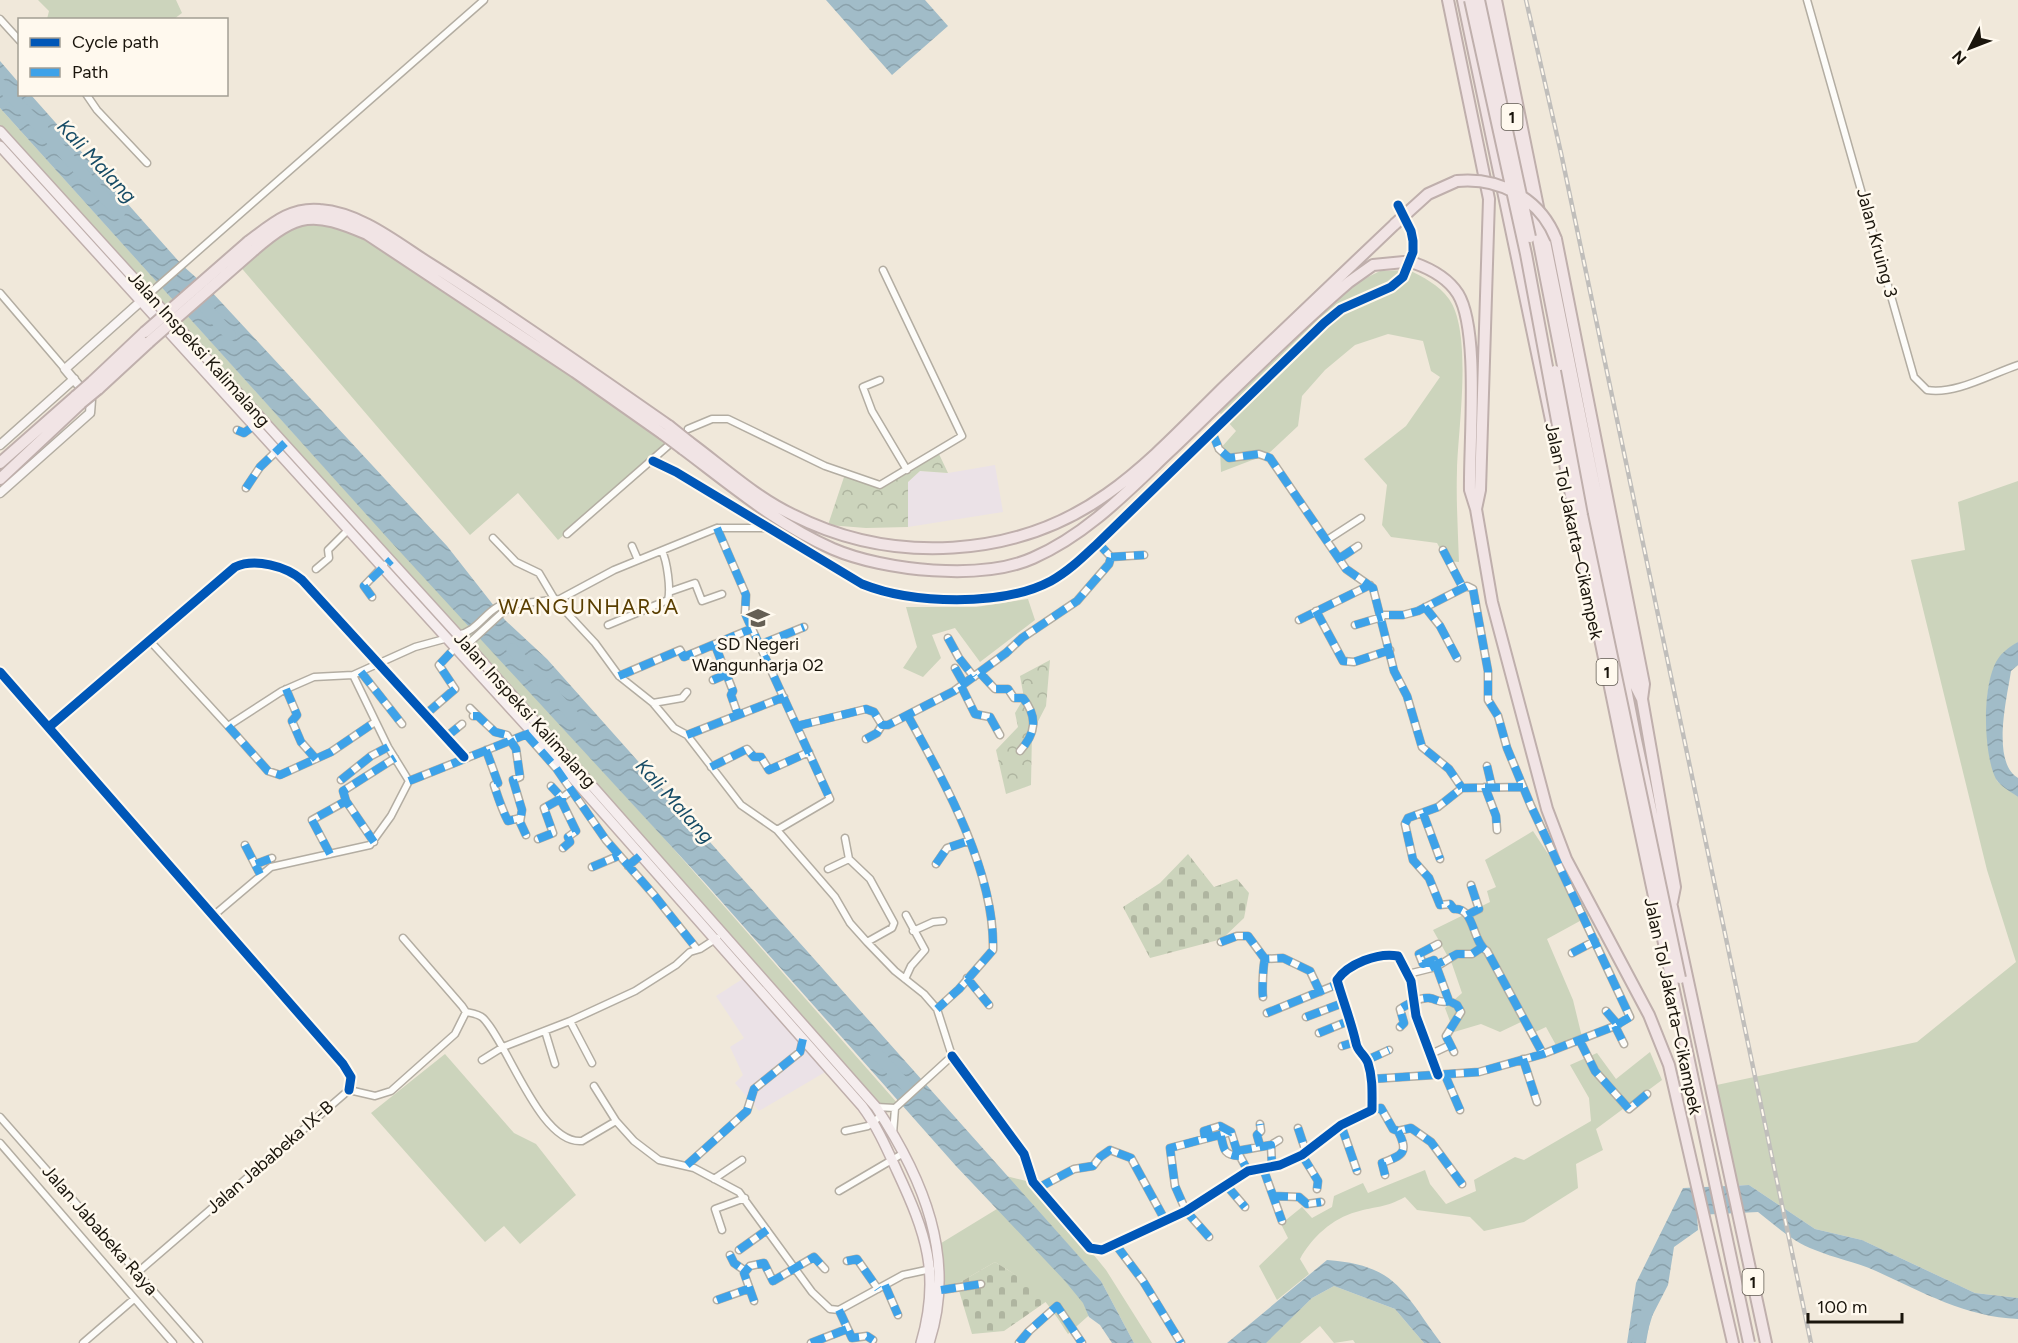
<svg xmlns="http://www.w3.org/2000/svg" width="2018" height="1343" font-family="Figtree,sans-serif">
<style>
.commercial{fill:#ebe2e7}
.grass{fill:#ccd4bc}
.forest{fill:url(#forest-crowns)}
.cemetery{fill:url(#cemetery-stones)}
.water{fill:url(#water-waves)}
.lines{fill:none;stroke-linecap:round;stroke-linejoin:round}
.river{stroke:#a1bcc8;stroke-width:12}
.minor-casing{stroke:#b3ada2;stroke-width:9}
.secondary-casing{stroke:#b3ada2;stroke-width:11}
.primary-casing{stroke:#bfafac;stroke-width:12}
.motorway-casing{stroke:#bfafac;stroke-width:14}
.minor{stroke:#fdfcf9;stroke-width:6}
.secondary{stroke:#f9f5f4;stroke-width:8}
.primary{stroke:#f5edee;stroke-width:9}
.motorway{stroke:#f1e4e5;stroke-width:10}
.rail-casing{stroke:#c0bebb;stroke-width:4.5}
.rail{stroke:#fff9ee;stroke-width:2;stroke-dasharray:7;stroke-linecap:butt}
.motorway-bridge-casing{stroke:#bfafac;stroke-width:14;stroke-linecap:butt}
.motorway-bridge{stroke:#f1e4e5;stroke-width:10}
.quiet{stroke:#3da2e9;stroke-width:8;stroke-dasharray:15 8;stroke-linecap:butt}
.cycleway-casing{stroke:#fff9ee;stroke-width:13}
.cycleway{stroke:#0057b8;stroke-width:9}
.labels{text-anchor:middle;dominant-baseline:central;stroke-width:5;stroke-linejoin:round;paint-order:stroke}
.shield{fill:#fff9ee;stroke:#5f5950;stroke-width:1.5}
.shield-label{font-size:16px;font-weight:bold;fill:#1a150c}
.street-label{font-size:18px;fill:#1a150c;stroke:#fff9ee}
.poi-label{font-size:18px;fill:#1a150c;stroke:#fff9ee}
.water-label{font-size:20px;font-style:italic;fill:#164b65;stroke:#fff9ee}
.quarter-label{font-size:21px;letter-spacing:1.5px;fill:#593e00;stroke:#fff9ee}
</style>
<defs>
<pattern id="forest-crowns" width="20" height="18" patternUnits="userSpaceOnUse" patternTransform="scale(1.5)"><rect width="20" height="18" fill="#ccd4bc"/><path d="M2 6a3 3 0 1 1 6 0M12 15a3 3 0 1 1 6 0" fill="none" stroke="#afb5a0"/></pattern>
<pattern id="cemetery-stones" width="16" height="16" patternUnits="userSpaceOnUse" patternTransform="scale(1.5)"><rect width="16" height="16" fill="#ccd4bc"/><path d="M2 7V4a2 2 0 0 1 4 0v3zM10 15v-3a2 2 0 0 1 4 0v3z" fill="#afb5a0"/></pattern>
<pattern id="water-waves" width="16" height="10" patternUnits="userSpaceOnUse" patternTransform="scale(1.5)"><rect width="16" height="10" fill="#a1bcc8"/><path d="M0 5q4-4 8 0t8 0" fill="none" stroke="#8aa1ab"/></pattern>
</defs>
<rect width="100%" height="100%" fill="#f0e8da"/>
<path class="commercial" d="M995,465L1003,512L908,527V482L920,471L948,473Z
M744,978L827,1071L759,1111L735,1083L743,1075L730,1047L744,1038L716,996Z"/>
<path class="grass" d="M38,0H176L182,13L174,19H47L49,11Z
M0,108L352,498L664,838L899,1105L876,1107L586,779L0,131Z
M292,222L343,224L673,442L558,540L518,493L470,535L238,264Z
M1409,270C1423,277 1439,285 1449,299C1473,333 1458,428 1457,470C1456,501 1458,532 1459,562L1447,561L1437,543L1391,537L1382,525L1387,485L1364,459L1406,426L1440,377L1431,371L1423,341L1388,334L1355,345L1325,370L1302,396L1298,426L1268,454L1221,472L1220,449L1236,431L1219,412L1352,285L1380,271Z
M2018,481V642C1972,671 1988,736 1997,781L2018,797V1298L1975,1293L1862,1240L1815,1229L1749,1185H1732L1712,1086L1917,1042L2016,962L1987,870L1911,560L1965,550L1958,502Z
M1028,599L1035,620L980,662L955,628L932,635L941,658L923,677L903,668L917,647L906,607H976Z
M1533,831L1589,916L1547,939L1573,1000L1582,1037L1557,1047L1546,1027L1531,1034L1521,1022L1500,1032L1481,1024L1454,1032L1445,1008L1462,993L1452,964L1433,930L1490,902L1487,891L1496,887L1485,860Z
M1650,1052L1662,1080L1596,1129L1603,1150L1576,1164L1578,1188L1524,1222L1484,1231L1470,1217L1417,1210L1405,1197C1385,1208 1376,1206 1356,1212C1333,1218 1311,1238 1300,1259L1309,1274L1277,1300L1259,1266L1288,1238L1281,1224L1302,1207L1312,1218L1332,1207L1334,1196L1363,1183L1368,1193L1425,1170L1430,1184L1446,1204L1476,1191L1474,1180L1515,1157L1524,1160L1591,1121L1589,1098L1570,1065L1597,1053L1616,1079Z
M445,1054L514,1133L536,1144L576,1195L520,1244L504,1226L485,1242L371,1113Z
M1006,1176L1035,1183L1106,1270L1152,1343H1134L1101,1281Z
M1010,1201L1096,1309L1068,1334C1044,1296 1033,1285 995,1262L957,1284L939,1289L938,1245Z
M1334,1286L1395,1309L1424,1343H1355L1353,1340L1334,1343L1320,1326L1300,1343H1265L1312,1298Z"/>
<path class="forest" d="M939,454L948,473L920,471L908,482V527L866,528L828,525L845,474L885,484Z
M1050,660L1046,706L1032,733L1031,785L1006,794L996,750L1018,727L1015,713L1024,698L1020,676Z"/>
<path class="cemetery" d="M1188,854L1214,887L1237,879L1249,893L1244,918L1222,939L1150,958L1123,907L1160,883Z
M995,1262L1029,1283L1047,1301L1004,1331L972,1334L957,1284Z"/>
<path class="water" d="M826,0H925L948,26L892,75Z
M0,61L19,83L20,94L31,95L182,265L209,289L447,546L505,620L547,659L1101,1281L1134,1343H1112L1100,1325L1089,1317L1083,1303L1065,1281L956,1166L706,884L392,543L0,108Z
M2018,642V665L2011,671C2007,698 1991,762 2018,778V797C2011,792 2000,786 1996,779C1983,754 1981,679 2000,656C2004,651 2012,645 2018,642Z
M1749,1185L1815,1229L1862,1240L1975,1293L2018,1298V1319C1966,1317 1922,1292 1876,1271C1856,1262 1834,1258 1815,1250C1793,1242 1776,1226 1758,1212L1697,1215L1698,1230L1674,1247L1668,1285L1650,1320L1646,1343H1627L1636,1283L1683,1188Z
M1327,1260C1397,1265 1403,1292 1441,1343H1424L1395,1309L1334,1286L1312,1298L1266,1343H1227Z"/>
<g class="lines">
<path class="river" d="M0,84L119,213
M203,305L230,335
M512,649L585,729
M871,1047L907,1087
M1638,1343L1648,1309"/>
<g class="minor-casing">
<path id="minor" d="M1807,0L1914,377L1927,390C1955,395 1991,374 2018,365
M0,19L20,41
M86,94L97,110L147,163
M0,293L65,369
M149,294L484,0
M880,380L863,387L872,411L907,470
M688,429L712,419H728L825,466L880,485L962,436L883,270
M237,430L244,433L263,419
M1212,432L1219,449L1229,458L1259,454L1270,458L1346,569L1373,588L1394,671L1407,696L1422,747L1449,769L1462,788
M653,461L676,472L862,584C912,604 1002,607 1051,581C1069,571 1083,557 1098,543L1324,323L1341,309L1391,287L1403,277L1413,252V241L1411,231L1398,205
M246,488L260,467L285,443
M717,528L746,595L745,613L748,620L830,799L777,830
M567,534L670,444
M493,538L516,562L539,573L555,600L595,643L619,676L653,703L674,728L687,735L741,805L777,830L835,897L850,923L867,942L895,971L924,994L937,1009L952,1056L895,1108L893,1134
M1327,540L1361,518
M632,546L638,560
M1443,550L1463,588
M1111,557L1144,555
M1340,558L1358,546
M316,569L329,558L328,550L348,530
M669,592L695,583L702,601L722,594
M372,597L364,586L384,565
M1425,607L1440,626L1457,658
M1316,611L1343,661L1354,662L1390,650
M1299,620L1370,585
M608,625L668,600C671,589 667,561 662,551
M1355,625L1382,617
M457,635C483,631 488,599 517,604
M948,638L959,658L974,677
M150,641L228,726L282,691L314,677L353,675L415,647L448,638
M467,645L504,611L517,604L560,599L614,570L717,528H765
M715,645L733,691L731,695L738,715
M759,645L804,627
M955,668L964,684
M0,672L343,1064L351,1077L349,1090
M361,672L402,724
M980,673L995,689H1008L1014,698H1023C1038,717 1036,733 1020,751
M353,675L388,747L409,781
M619,676L680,650L684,657L751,629
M713,680L727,674
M961,686L975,714L990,717L1000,735
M286,689L297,715L292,721L301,742L316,759
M653,703L682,698L687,692
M470,708L478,716
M426,714L455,689L439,665L456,647
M473,716H478L495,732L507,735L516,749L520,777L513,780L522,810L520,822L526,835
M908,716C945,783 995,872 993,950L959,989L937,1009
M228,726L268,771L280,775L331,752L375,722
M797,726L866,709L874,712L882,725H888L954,691L1006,653L1022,638L1077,601L1109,564L1111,557L1098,543
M49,727L235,567C255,558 286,566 302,580L464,757
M526,734L556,768L606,840L654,895L697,949
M687,735L784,697
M446,737L462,724
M866,739L877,733L882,725
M486,750L498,783L494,785C498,797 502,810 508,821L520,818
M1487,766L1492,787
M711,767L747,749L754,757H761L769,770L809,752
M341,780L371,756L388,747
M1485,787L1496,816L1497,830
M1523,787L1462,788L1438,807L1408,818L1405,824L1413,860L1429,878L1440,905L1450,904L1454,909C1475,907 1472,943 1487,951L1543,1054
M346,801L343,791L395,758
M1423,813L1440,859
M845,838L849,859L870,879L894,923L892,928L867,942
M538,839L553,833L544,808L562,798L551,786
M245,845L260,874
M563,848L570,842L568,837L576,831L562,802V798L572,790
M330,854L312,820L346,801L374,842
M256,864L272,858
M936,864L947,848L968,841
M628,866L641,855
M592,867L618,856
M828,869L849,859
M1467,915L1479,909L1471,885
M213,916L271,867L370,845L391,816L409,781L532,732
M913,931L933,922L943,921
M1221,942L1237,936H1248L1265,959L1283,958L1310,971L1320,992
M1572,953L1595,941
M1408,974L1436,967L1457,954H1472L1481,948
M967,978L989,1005
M905,979L911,966L925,950L906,915
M1263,997C1262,992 1263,964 1265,959
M1449,1001L1457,1005L1461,1012L1446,1036L1454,1052
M1606,1011L1618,1025
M466,1012C471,1013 479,1014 483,1018C508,1043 540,1145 582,1141L616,1121L634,1141L659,1160L694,1168L739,1192L812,1292L830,1309L839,1310
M1267,1013L1338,984
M1306,1017L1343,1003
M570,1021L592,1063
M1615,1026L1624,1044
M1400,1027L1404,1023L1400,1009C1408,1004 1419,997 1429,998C1437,999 1440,1004 1449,1001L1434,960L1423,964L1419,954L1438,944
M545,1031L555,1064
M1319,1033L1351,1020
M1580,1041L1595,1071L1629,1109L1647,1094
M1342,1046L1355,1042
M1431,1054L1450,1045
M952,1056L1024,1154L1033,1182L1090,1248L1102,1250L1186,1211L1248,1171L1280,1165L1302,1155L1341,1125L1372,1110C1372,1094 1373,1078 1368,1063C1365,1055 1357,1051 1356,1043C1351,1021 1343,1001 1337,980C1348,964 1378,952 1398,956L1411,981L1416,1016L1438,1075
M1523,1059L1537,1102
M482,1060L503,1047L570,1021L635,991L676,965L690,952L700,949L717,938
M1367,1060L1389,1050
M1445,1075L1460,1110
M1372,1079L1479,1072L1543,1054L1615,1026L1630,1017L1531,806L1507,748L1498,716L1488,700V671L1473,589L1467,586L1418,611L1403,615H1382
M594,1086L616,1121
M349,1090L375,1096L391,1091L455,1034L466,1012L462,1006L403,938
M876,1107L895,1108
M1372,1110L1381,1108L1393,1129L1398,1131L1411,1128L1431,1142L1462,1184
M0,1117L199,1343
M1341,1125L1357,1171
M1298,1128L1306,1152
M845,1131L868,1126L882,1115
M1221,1136C1224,1150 1224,1155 1239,1156
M1205,1138L1204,1131L1220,1126L1231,1132L1237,1151L1248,1171
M0,1143L173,1343
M1271,1145L1279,1140
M1260,1146L1257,1135L1261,1131L1260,1124
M1237,1151L1271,1145L1272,1166
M1302,1155L1318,1181L1317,1189
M687,1165L747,1111L754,1089L800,1052L803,1039
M1263,1168L1282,1221
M1385,1175L1382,1163C1403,1155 1409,1153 1398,1131
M714,1179L742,1160
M1227,1186L1245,1207
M1038,1188L1074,1169L1093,1166L1100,1157L1110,1150L1131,1158L1166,1222
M839,1191L902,1154
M1273,1196L1299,1197L1307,1204L1321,1202
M722,1230L715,1209L745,1198
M1209,1237L1186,1211L1175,1186L1170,1148L1231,1132
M1116,1245L1143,1281L1181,1343
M739,1250L767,1230
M730,1255L734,1263L744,1270
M847,1261L857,1259L878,1289
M138,1272L349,1090
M885,1285L898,1315
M941,1290L981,1284
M717,1300L748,1289
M754,1301L744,1273L750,1266L764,1263L773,1281L814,1257L825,1269
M839,1310L903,1275L931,1269
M839,1310L852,1338L867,1336L873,1340
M83,1343L134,1299
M811,1343L847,1329
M1019,1343L1029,1331L1057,1306L1082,1343"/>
</g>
<g class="secondary-casing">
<path id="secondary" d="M0,445L74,379
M0,493L90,413L91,400L65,369L149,294"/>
</g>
<g class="primary-casing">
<path id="primary" d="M0,131L480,659L876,1107C923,1178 957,1258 929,1343
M0,146L532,732L862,1106C877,1126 887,1149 897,1171C926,1233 941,1275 921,1343"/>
</g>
<g class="motorway-casing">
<path id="motorway" d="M1448,0L1489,199L1480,490L1476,509
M1463,0L1559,458
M1487,0L1537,233L1636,740L1766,1343
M1496,0L1635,685L1642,699L1675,887L1672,902
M1407,213L1428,194L1457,181
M1556,239L1644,684L1642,699
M248,242C271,225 290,207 320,210C361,213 397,243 430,264C511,315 590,371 669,426
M254,250C298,212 313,211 367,234L575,372L663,434
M1414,263C1431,269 1448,278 1458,294C1480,330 1469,444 1470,490L1476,509L1492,602L1547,809L1566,859L1649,1015L1669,1065L1733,1343
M92,382L145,332
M98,389L149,342
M689,442C723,467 755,497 793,515C892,565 1016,559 1107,494C1151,463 1189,421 1227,384C1283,330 1339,277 1395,224
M683,449C731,485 778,525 833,549C884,571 982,581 1033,558C1086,535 1127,492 1168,453C1228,396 1286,336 1349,282L1373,265L1404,262
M0,463L76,396
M0,479L81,403"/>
</g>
<use href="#minor" class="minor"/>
<use href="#secondary" class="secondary"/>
<use href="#primary" class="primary"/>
<use href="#motorway" class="motorway"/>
<g class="rail-casing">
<path id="rail" d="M1526,0L1561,153L1811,1343"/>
</g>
<use href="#rail" class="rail"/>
<g class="motorway-bridge-casing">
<path id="motorway-bridge" d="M1470,0L1526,254L1575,517L1625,760L1749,1343
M1479,0L1530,237
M1457,181C1499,177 1540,198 1556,239
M1395,224L1407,213
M1404,262L1414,263
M145,332L248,242
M149,342L254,250
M1555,371L1582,515L1680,978
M76,396L92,382
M81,403L98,389
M669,426L689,442
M663,434L683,449"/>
</g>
<use href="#motorway-bridge" class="motorway-bridge"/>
<path class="quiet" d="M237,430L244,433L263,419
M1212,432L1219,449L1229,458L1259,454L1270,458L1346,569L1373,588L1394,671L1407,696L1422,747L1449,769L1462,788
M246,488L260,467L285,443
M717,528L746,595L745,613L748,620L830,799
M1443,550L1463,588
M1111,557L1144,555
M1340,558L1358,546
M372,597L364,586L391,560
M1425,607L1440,626L1457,658
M1316,611L1343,661L1354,662L1390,650
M1299,620L1370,585
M1355,625L1382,617
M948,638L959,658L974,677
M715,645L733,691L731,695L738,715
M759,645L804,627
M955,668L964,684
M361,672L402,724
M980,673L995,689H1008L1014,698H1023C1038,717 1036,733 1020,751
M619,676L680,650L684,657L751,629
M713,680L727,674
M961,686L975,714L990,717L1000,735
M286,689L297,715L292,721L301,742L316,759
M426,714L455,689L439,665L456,647
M473,716H478L495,732L507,735L516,749L520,777L513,780L522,810L520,822L526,835
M908,716C945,783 995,872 993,950L959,989L937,1009
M228,726L268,771L280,775L331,752L375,722
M797,726L866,709L874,712L882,725H888L954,691L1006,653L1022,638L1077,601L1109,564L1111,557L1098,543
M526,734L556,768L606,840L654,895L697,949
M687,735L784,697
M446,737L462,724
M866,739L877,733L882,725
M486,750L498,783L494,785C498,797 502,810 508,821L520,818
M1487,766L1492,787
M711,767L747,749L754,757H761L769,770L809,752
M341,780L371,756L388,747
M409,781L532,732
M1485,787L1496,816L1497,830
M1523,787L1462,788L1438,807L1408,818L1405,824L1413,860L1429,878L1440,905L1450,904L1454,909C1475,907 1472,943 1487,951L1543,1054
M346,801L343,791L395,758
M1423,813L1440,859
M538,839L553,833L544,808L562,798L551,786
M245,845L260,874
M563,848L570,842L568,837L576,831L562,802V798L566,794
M330,854L312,820L346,801L374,842
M256,864L272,858
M936,864L947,848L968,841
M628,866L641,855
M592,867L618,856
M1467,915L1479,909L1471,885
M1221,942L1237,936H1248L1265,959L1283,958L1310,971L1320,992
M1572,953L1595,941
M1430,968L1457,954H1472L1481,948
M967,978L989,1005
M1263,997C1262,992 1263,964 1265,959
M1449,1001L1457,1005L1461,1012L1446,1036L1454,1052
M1606,1011L1618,1025
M1267,1013L1338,984
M1306,1017L1343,1003
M1615,1026L1624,1044
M1400,1027L1404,1023L1400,1009C1408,1004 1419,997 1429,998C1437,999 1440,1004 1449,1001L1434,960L1423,964L1419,954L1438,944
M1319,1033L1351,1020
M1580,1041L1595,1071L1629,1109L1647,1094
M1342,1046L1355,1042
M1523,1059L1537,1102
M1367,1060L1389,1050
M1445,1075L1460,1110
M1372,1079L1479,1072L1543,1054L1615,1026L1630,1017L1531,806L1507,748L1498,716L1488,700V671L1473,589L1467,586L1418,611L1403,615H1382
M1372,1110L1381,1108L1393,1129L1398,1131L1411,1128L1431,1142L1462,1184
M1341,1125L1357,1171
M1298,1128L1306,1152
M1221,1136C1224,1150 1224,1155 1239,1156
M1205,1138L1204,1131L1220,1126L1231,1132L1237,1151L1248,1171
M1260,1146L1257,1135L1261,1131L1260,1124
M1237,1151L1271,1145L1272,1166
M1302,1155L1318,1181L1317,1189
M687,1165L747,1111L754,1089L800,1052L803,1039
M1263,1168L1282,1221
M1385,1175L1382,1163C1403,1155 1409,1153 1398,1131
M1227,1186L1245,1207
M1038,1188L1074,1169L1093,1166L1100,1157L1110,1150L1131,1158L1166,1222
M1273,1196L1299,1197L1307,1204L1321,1202
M1209,1237L1186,1211L1175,1186L1170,1148L1231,1132
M1116,1245L1143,1281L1181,1343
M739,1250L767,1230
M730,1255L734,1263L744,1270
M847,1261L857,1259L878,1289
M885,1285L898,1315
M941,1290L981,1284
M717,1300L748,1289
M754,1301L744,1273L750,1266L764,1263L773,1281L814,1257L825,1269
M839,1310L852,1338L867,1336L873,1340
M811,1343L847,1329
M1019,1343L1029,1331L1057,1306L1082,1343"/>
<g class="cycleway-casing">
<path id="cycleway" d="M653,461L676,472L862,584C912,604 1002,607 1051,581C1069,571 1083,557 1098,543L1324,323L1341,309L1391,287L1403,277L1413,252V241L1411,231L1398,205
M0,672L343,1064L351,1077L349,1090
M49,727L235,567C255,558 286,566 302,580L464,757
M952,1056L1024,1154L1033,1182L1090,1248L1102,1250L1186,1211L1248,1171L1280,1165L1302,1155L1341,1125L1372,1110C1372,1094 1373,1078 1368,1063C1365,1055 1357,1051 1356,1043C1351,1021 1343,1001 1337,980C1348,964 1378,952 1398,956L1411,981L1416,1016L1438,1075"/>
</g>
<use href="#cycleway" class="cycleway"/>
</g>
<defs>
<g id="school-bare" transform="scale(1.8)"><path d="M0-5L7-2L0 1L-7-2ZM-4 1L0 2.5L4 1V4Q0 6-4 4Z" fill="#655f54" stroke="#fff9ee" stroke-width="2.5" paint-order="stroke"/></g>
</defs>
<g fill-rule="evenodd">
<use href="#school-bare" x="758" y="618"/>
</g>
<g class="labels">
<g class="shield">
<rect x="1501.5" y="104" width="21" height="26" rx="4.5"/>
<rect x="1596.5" y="659" width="21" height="26" rx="4.5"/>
<rect x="1742.5" y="1269" width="21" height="26" rx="4.5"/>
</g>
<g class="shield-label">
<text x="1512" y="117">1</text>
<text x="1607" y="672">1</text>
<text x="1753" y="1282">1</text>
</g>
<g class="street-label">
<text transform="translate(1877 243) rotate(75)">Jalan Kruing 3</text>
<text transform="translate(199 349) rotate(48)">Jalan Inspeksi Kalimalang</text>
<text transform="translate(1574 531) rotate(78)">Jalan Tol Jakarta–Cikampek</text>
<text transform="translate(525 710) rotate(48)">Jalan Inspeksi Kalimalang</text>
<text transform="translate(1673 1006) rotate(78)">Jalan Tol Jakarta–Cikampek</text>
<text transform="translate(270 1157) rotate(-41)">Jalan Jababeka IX-B</text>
<text transform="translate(100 1230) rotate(49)">Jalan Jababeka Raya</text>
</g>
<g class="poi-label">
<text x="758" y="644">SD Negeri<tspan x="758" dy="21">Wangunharja 02</tspan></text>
</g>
<g class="water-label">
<text transform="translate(97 161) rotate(47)">Kali Malang</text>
<text transform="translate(675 801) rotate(48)">Kali Malang</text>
</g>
<g class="quarter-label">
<text x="589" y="606">WANGUNHARJA</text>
</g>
</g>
<rect x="18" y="18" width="210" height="78" fill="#fff9ee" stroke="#a39e94" stroke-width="1.5"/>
<rect x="30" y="38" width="30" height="9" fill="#0057b8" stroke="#a39e94" stroke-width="1.5"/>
<text x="72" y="48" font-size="18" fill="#1a150c">Cycle path</text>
<rect x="30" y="68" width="30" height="9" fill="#3da2e9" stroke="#a39e94" stroke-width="1.5"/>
<text x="72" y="78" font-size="18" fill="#1a150c">Path</text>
<g transform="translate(1970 48) rotate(228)" stroke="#fff9ee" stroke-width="4.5" paint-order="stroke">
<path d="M0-4.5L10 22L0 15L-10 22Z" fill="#1a150c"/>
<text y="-9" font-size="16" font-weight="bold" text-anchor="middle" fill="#1a150c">N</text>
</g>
<path d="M1808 1313v9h94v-9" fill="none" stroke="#1a150c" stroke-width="3"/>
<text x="1817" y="1313" font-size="18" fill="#1a150c" stroke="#fff9ee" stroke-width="4.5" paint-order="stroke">100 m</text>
</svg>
